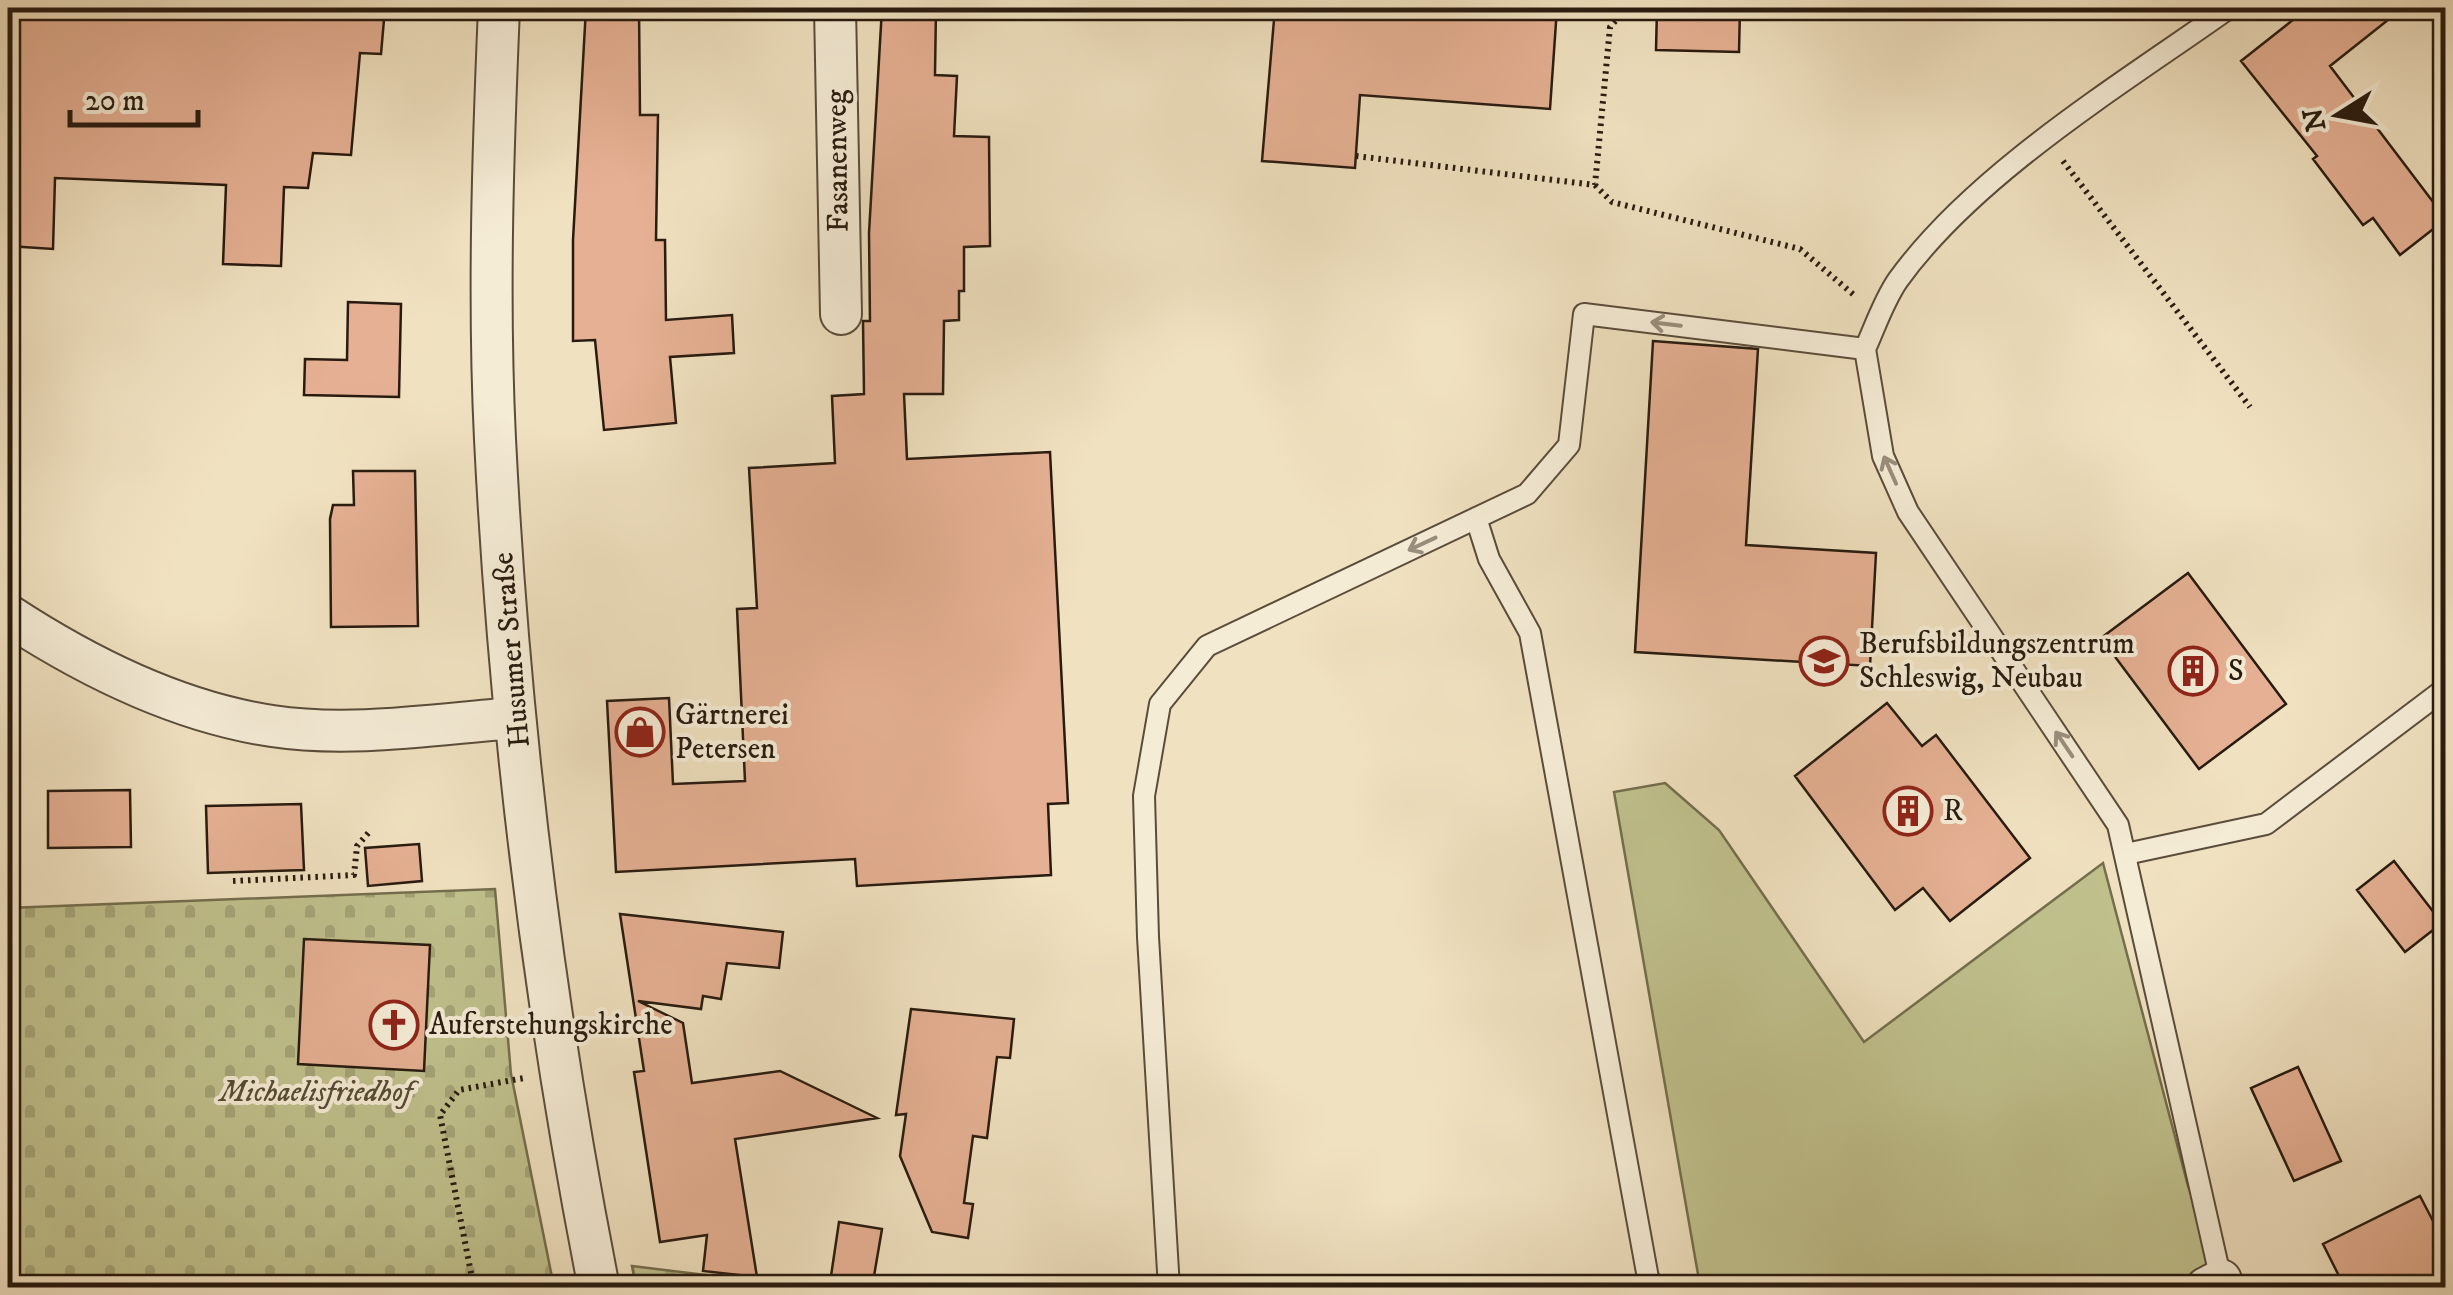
<svg xmlns="http://www.w3.org/2000/svg" width="2453" height="1295" font-family="'IM FELL DW Pica',serif">
<style>
.grass{fill:#c0c18d;stroke:#746e4e;stroke-width:2.5}
.cemetery{fill:url(#cemetery-stones);stroke:#746e4e;stroke-width:2.5}
.building{fill:#e5b093;stroke:#281b0f;stroke-width:2.5}
.lines{fill:none;stroke-linecap:round;stroke-linejoin:round}
.service-casing{stroke:#5a4c3b;stroke-width:24}
.minor-casing{stroke:#5a4c3b;stroke-width:44}
.path{stroke:#281b0f;stroke-width:6;stroke-dasharray:2.5 5;stroke-linecap:butt}
.service{stroke:#f5ecd6;stroke-width:20}
.minor{stroke:#f5ecd6;stroke-width:40}
.oneway{stroke:#998e7c}
.labels{text-anchor:middle;dominant-baseline:central;stroke-width:8;stroke-linejoin:round;paint-order:stroke}
.street-label{font-size:30px;fill:#281b0f;stroke:#f5ecd6}
.poi-label{font-size:30px;fill:#281b0f;stroke:#f5ecd6;text-anchor:start}
.park-label{font-size:30px;font-style:italic;fill:#564d35;stroke:#f5ecd6}
</style>
<defs>
<pattern id="cemetery-stones" width="16" height="16" patternUnits="userSpaceOnUse" patternTransform="scale(2.5)"><rect width="16" height="16" fill="#c0c18d"/><path d="M2 7V4a2 2 0 0 1 4 0v3zM10 15v-3a2 2 0 0 1 4 0v3z" fill="#a5a578"/></pattern>
</defs>
<rect width="100%" height="100%" fill="#f0e1c0"/>
<filter id="stains"><feTurbulence type="fractalNoise" baseFrequency=".002" numOctaves="4"/><feColorMatrix values="0 0 0 0 .2 0 0 0 0 .09 0 0 0 0 .02 0 0 0 .5 -.17"/></filter>
<radialGradient id="worn" r=".72"><stop offset=".6" stop-color="#630" stop-opacity="0"/><stop offset="1" stop-color="#630" stop-opacity=".3"/></radialGradient>
<path class="grass" d="M1665,783L1719,830L1864,1042L2103,863L2188,1186L2224,1287H1682L1699,1280L1614,792Z"/>
<path class="cemetery" d="M495,889L511,1074L554,1287H8V908Z
M632,1266L804,1287H636Z"/>
<path class="building" d="M8,8H385L381,54L360,53L351,155L313,153L308,188L284,187L281,266L223,264L226,185L55,178L53,249L8,246Z
M586,8H639L640,115H658L656,240H665L666,320L732,315L734,353L670,357L676,423L604,430L595,340L573,341V240Z
M882,8H936L935,75L957,76L954,136L989,137L990,246L964,247V291H959V320L944,321L943,394H904L907,459L1050,452L1068,803L1048,804L1051,875L857,886L855,859L616,872L607,701L669,698L673,784L745,781L737,609L757,608L749,468L835,463L832,396L864,394L863,321H870L869,233Z
M1275,8H1557L1550,109L1360,95L1355,168L1262,161Z
M1657,8H1740L1739,52L1656,50Z
M2308,8H2403L2330,66L2446,219L2400,255L2373,218L2363,225L2313,159L2317,156L2241,61Z
M348,302L401,304L399,397L304,395L305,359L347,360Z
M1653,341L1758,349L1746,545L1876,553L1870,666L1635,652Z
M353,471H415L418,626L331,627L330,519L333,505H354Z
M2188,573L2286,704L2199,769L2101,638Z
M1887,703L1922,746L1936,735L2030,858L1950,921L1923,888L1895,910L1795,776Z
M130,790L131,847L48,848V791Z
M301,804L304,870L208,873L206,806Z
M419,844L422,881L368,886L365,848Z
M2394,861L2442,923L2405,952L2357,890Z
M620,914L783,932L779,968L727,963L721,999L703,996L701,1009L638,1001L683,1023L692,1083L780,1071L877,1118L735,1139L757,1277L703,1271L707,1235L660,1242L634,1072L644,1071Z
M304,939L430,945L424,1071L298,1064Z
M911,1009L1014,1019L1010,1058L997,1057L987,1138L973,1136L964,1203L973,1204L968,1238L932,1232L900,1156L906,1114L896,1115Z
M2298,1067L2341,1161L2294,1181L2251,1088Z
M2420,1196L2446,1246V1288H2345L2323,1244Z
M839,1222L882,1229L873,1282L831,1276Z"/>
<g class="lines">
<g class="service-casing">
<path id="service" d="M1865,349C1875,327 1884,300 1898,280C1975,173 2122,84 2229,8
M1476,518L1489,559L1530,633L1648,1278L1656,1288
M2126,854L2266,824L2446,688
M1169,1288L1148,937L1144,796L1160,704L1207,646L1527,494L1569,445L1584,314L1865,349L1883,456L1908,512L2118,825L2221,1280"/>
</g>
<g class="minor-casing">
<path id="minor" d="M499,8C493,150 488,296 495,439C509,722 544,1009 599,1288
M835,8L841,314
M8,615C86,666 178,712 272,726C351,738 436,724 515,718
M2206,1288L2221,1280"/>
</g>
<path class="path" d="M1356,156L1595,185L1610,27L1627,8
M2063,161L2250,407
M1595,185L1612,202L1800,249L1854,295
M233,881L354,875L357,846L370,831
M474,1288L440,1115L459,1090L524,1078"/>
<use href="#service" class="service"/>
<use href="#minor" class="minor"/>
</g>
<defs><path id="oneway-shaft" d="M-6 0H5M1.5-3L5.5 0L1.5 3" fill="none" stroke-width="1.6" stroke-linecap="round" stroke-linejoin="round" transform="scale(2.5)"/></defs>
<g class="oneway">
<use href="#oneway-shaft" transform="translate(1666 324) rotate(-173)"/>
<use href="#oneway-shaft" transform="translate(1890 470) rotate(-114)"/>
<use href="#oneway-shaft" transform="translate(1422 544) rotate(155)"/>
<use href="#oneway-shaft" transform="translate(2064 744) rotate(-124)"/>
</g>
<defs>
<g id="school-ring" transform="scale(2.5)"><circle r="9.5" fill="#f5ecd6" stroke="#8f2418" stroke-width="1.5"/><path d="M0-5L7-2L0 1L-7-2ZM-4 1L0 2.5L4 1V4Q0 6-4 4Z" fill="#8f2418"/></g>
<g id="building-ring" transform="scale(2.5)"><circle r="9.5" fill="#f5ecd6" stroke="#8f2418" stroke-width="1.5"/><path d="M-4-6H4V6H1V3H-1V6H-4ZM-2.5-4.3h1.7v1.8h-1.7ZM.8-4.3h1.7v1.8H.8ZM-2.5-1h1.7V.8h-1.7ZM.8-1h1.7V.8H.8Z" fill="#8f2418"/></g>
<g id="shop-ring" transform="scale(2.5)"><circle r="9.5" fill="#f5ecd6" stroke="#8f2418" stroke-width="1.5"/><path d="M-5-2.5h2.3a2.7 3.5 0 0 1 5.4 0H5L5.5 6h-11ZM-1.5-2.5h3a1.5 2.3 0 0 0-3 0Z" fill="#8f2418"/></g>
<g id="church-ring" transform="scale(2.5)"><circle r="9.5" fill="#f5ecd6" stroke="#8f2418" stroke-width="1.5"/><path d="M-1.2-6h2.4v3.5h3.3v2.4h-3.3V6h-2.4V-.1h-3.3v-2.4h3.3Z" fill="#8f2418"/></g>
</defs>
<g fill-rule="evenodd">
<use href="#school-ring" x="1824" y="661"/>
<use href="#building-ring" x="2193" y="671"/>
<use href="#shop-ring" x="640" y="732"/>
<use href="#building-ring" x="1908" y="811"/>
<use href="#church-ring" x="394" y="1025"/>
</g>
<g class="labels">
<g class="street-label">
<text transform="translate(838 161) rotate(-91)">Fasanenweg</text>
<text transform="translate(512 650) rotate(-95)">Husumer Straße</text>
</g>
<g class="poi-label">
<text x="1859" y="644">Berufsbildungszentrum<tspan x="1859" dy="34">Schleswig, Neubau</tspan></text>
<text x="2228" y="671">S</text>
<text x="675" y="715">Gärtnerei<tspan x="675" dy="34">Petersen</tspan></text>
<text x="1943" y="811">R</text>
<text x="429" y="1025">Auferstehungskirche</text>
</g>
<g class="park-label">
<text x="316" y="1092">Michaelisfriedhof</text>
</g>
</g>
<rect width="2453" height="1295" fill="none" stroke="#f0e1c0" stroke-width="40"/>
<rect x="10" y="10" width="2433" height="1275" fill="none" stroke="#281b0f" stroke-width="5"/>
<rect x="20" y="20" width="2413" height="1255" fill="none" stroke="#281b0f" stroke-width="2.5"/>
<g transform="translate(2338 115) rotate(259)" stroke="#f5ecd6" stroke-width="8" paint-order="stroke">
<path d="M0-8L18 38L0 25L-18 38Z" fill="#281b0f"/>
<text y="-15" font-size="28" font-weight="bold" text-anchor="middle" fill="#281b0f">N</text>
</g>
<path d="M70 110v15h128v-15" fill="none" stroke="#281b0f" stroke-width="5"/>
<text x="85" y="110" font-size="30" fill="#281b0f" stroke="#f5ecd6" stroke-width="8" paint-order="stroke">20 m</text>
<rect width="100%" height="100%" filter="url(#stains)"/>
<rect width="100%" height="100%" fill="url(#worn)"/>
</svg>
